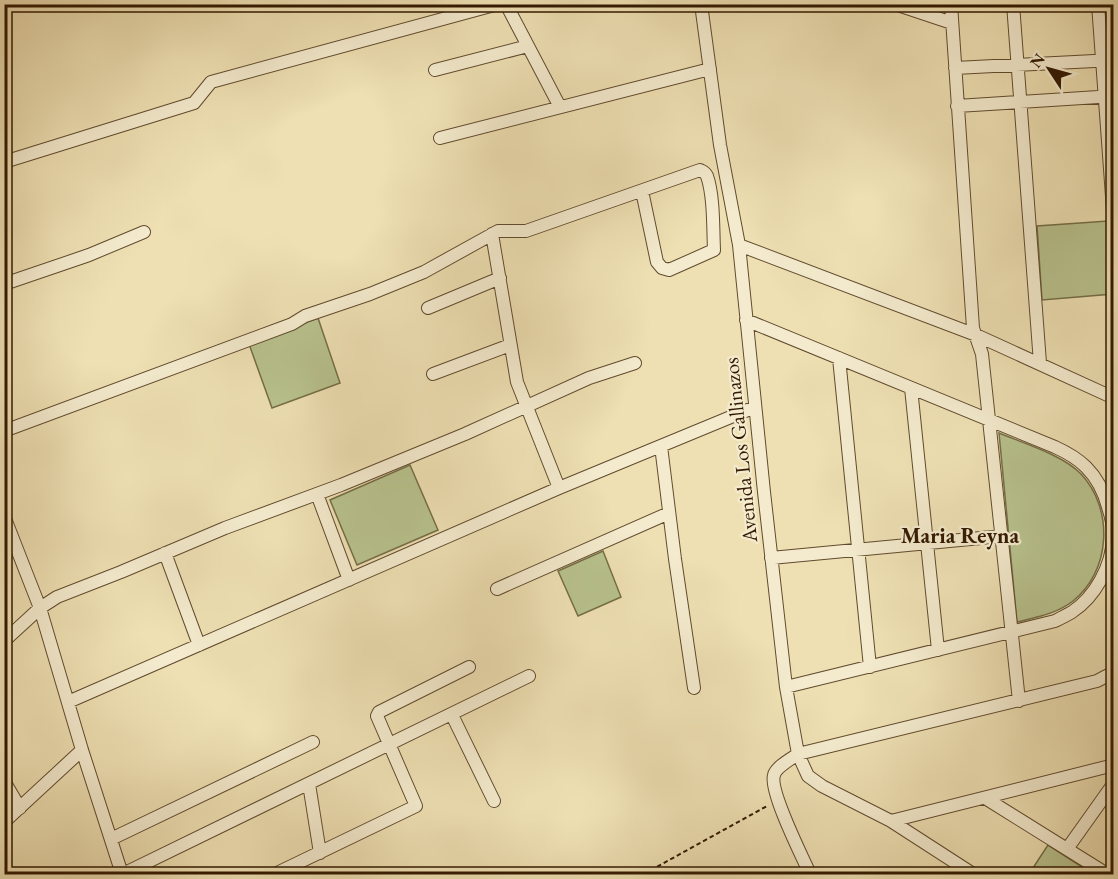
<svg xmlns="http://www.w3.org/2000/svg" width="1118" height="879" font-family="'EB Garamond',serif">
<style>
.green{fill:#b8c28d;stroke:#756e47;stroke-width:1.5}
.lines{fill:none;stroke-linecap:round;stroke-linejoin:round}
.minor-casing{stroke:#614b2e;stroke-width:14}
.path{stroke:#321901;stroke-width:2;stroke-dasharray:4.5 3;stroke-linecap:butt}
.minor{stroke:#f4ebce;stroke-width:12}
.labels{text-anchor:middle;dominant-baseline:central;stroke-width:4.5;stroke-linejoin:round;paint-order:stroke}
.street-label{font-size:21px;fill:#321901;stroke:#f4ebce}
.neighbourhood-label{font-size:22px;font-weight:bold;fill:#321901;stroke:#f4ebce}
</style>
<rect width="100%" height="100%" fill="#eee0b3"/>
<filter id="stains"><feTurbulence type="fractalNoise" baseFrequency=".00333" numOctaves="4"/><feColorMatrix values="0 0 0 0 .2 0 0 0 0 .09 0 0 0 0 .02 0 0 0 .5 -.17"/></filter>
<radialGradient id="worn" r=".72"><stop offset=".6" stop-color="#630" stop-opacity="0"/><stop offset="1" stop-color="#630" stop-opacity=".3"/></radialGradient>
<path class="green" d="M1108,221L1113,294L1042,300L1037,226Z
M318,318L340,383L272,408L249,344Z
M999,433C1023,443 1063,455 1081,474C1114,509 1111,571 1073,601C1056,614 1037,617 1017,622Z
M410,465L438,530L357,565L330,500Z
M603,551L621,597L578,616L558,571Z
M1048,845L1093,874H1029Z"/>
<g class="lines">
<g class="minor-casing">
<path id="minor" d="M506,4L560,107
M701,4L720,145L739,245L764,492L786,687L798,754C791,759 776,767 774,775C769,791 802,856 810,874
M895,4L952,23
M951,4L973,328L982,354L1019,701
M1013,4L1040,363
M1098,4L1114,224
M955,68L1114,60
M435,70L528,46
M957,106L1114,96
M440,138L710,69
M4,162L194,103L211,82L498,4
M492,234L517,382L559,488
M739,245L976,335L1114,398
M4,284L89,255L144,232
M428,308L500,278
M746,320L1055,447C1066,452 1077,458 1086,467C1097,478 1104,492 1108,507C1111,516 1114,528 1113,538C1112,566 1095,597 1072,612C1067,615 1061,618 1055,621L786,687
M839,358L870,667
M433,374L510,345
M911,388L938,650
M4,431L292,324L305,316L370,294L424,272L498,231H526L700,170C704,172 705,172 707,176C714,196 713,229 714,250L669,270L662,268L657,262L642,191
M661,446L675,559L694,688
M317,494L349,580
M4,516L40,608L82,750L122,874
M165,553L199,645
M771,558L1002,536
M497,589L669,513
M4,641L40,608L57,597L121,572L225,528L341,485L465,434L589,378L635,363
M68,702L559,488L755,407
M452,715L494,801
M4,781L20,808
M309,784L320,853
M985,798L1107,874
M891,821L1114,765
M4,822L82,750
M111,839L313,742
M1067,849L1114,783
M123,874L529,676
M275,874L416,806L377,716L379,712L469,667
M973,874L891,821L822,786L808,776L798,754L1097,681L1114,672"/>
</g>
<path class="path" d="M644,874L767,806"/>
<use href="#minor" class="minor"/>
</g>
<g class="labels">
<g class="street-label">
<text transform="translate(740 450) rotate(-96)">Avenida Los Gallinazos</text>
</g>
<g class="neighbourhood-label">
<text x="960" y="535">Maria Reyna</text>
</g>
</g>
<rect width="1118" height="879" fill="none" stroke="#eee0b3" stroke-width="24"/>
<rect x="6" y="6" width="1106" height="867" fill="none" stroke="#321901" stroke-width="3"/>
<rect x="12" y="12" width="1094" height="855" fill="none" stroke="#321901" stroke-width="1.5"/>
<g transform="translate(1049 69) rotate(306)" stroke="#f4ebce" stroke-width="4.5" paint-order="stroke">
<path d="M0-4.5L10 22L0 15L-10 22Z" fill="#321901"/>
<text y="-9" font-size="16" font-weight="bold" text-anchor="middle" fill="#321901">N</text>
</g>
<rect width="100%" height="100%" filter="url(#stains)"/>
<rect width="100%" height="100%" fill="url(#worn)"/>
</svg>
